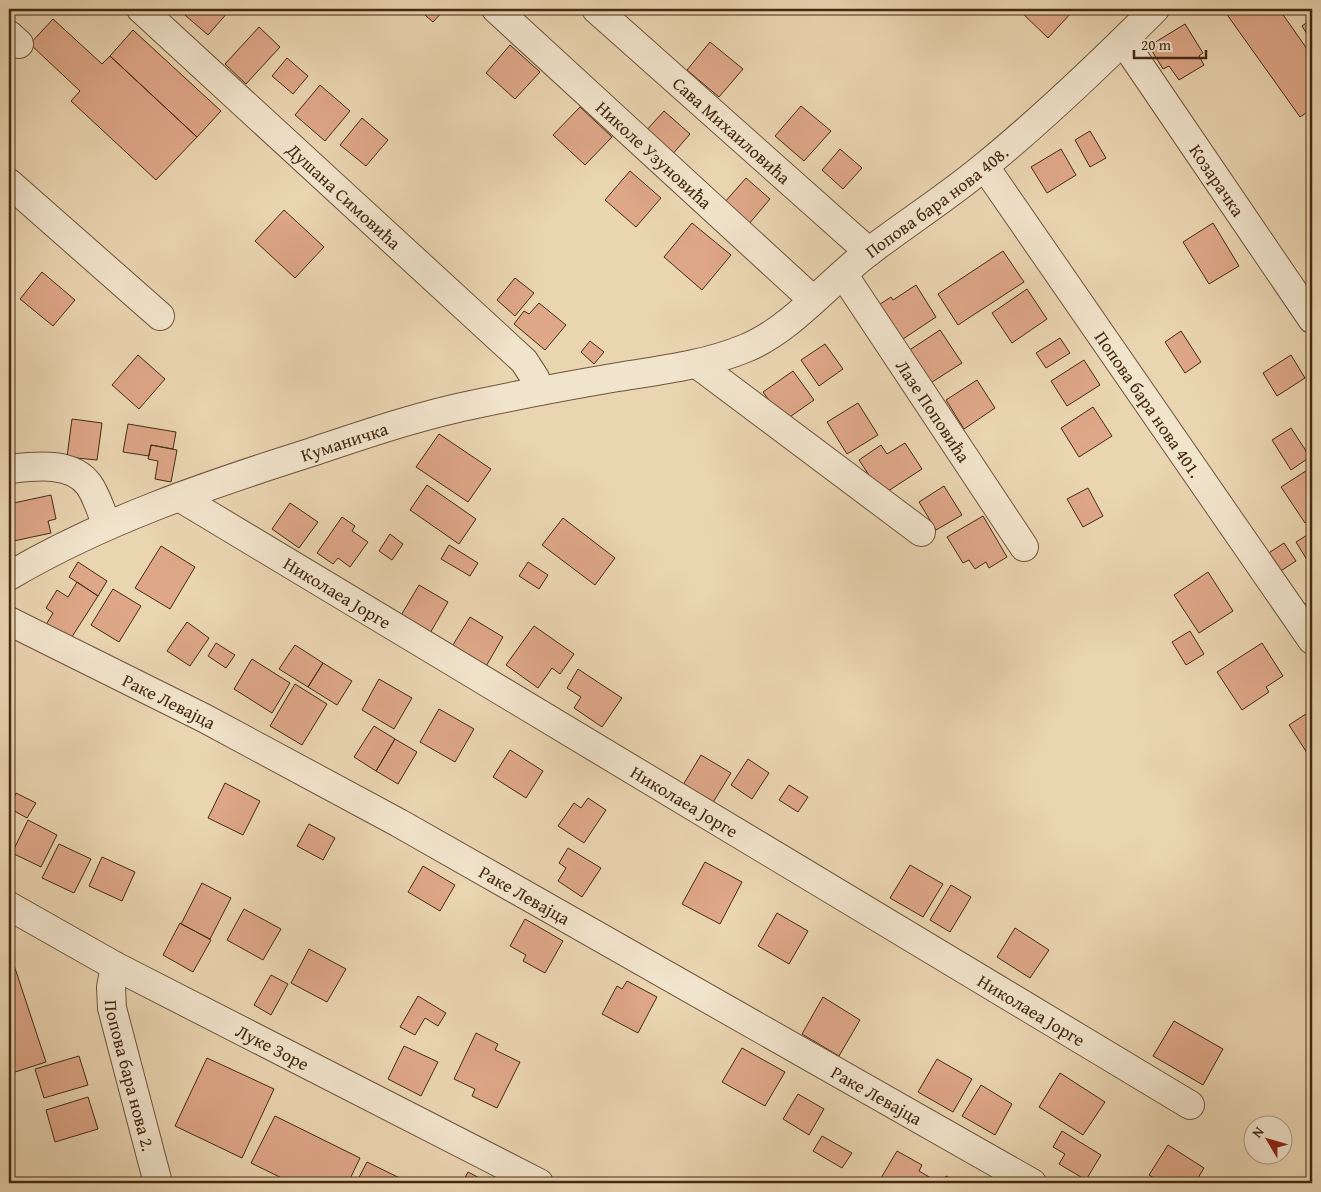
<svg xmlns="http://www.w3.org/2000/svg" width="1321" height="1192" font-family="'Gentium Book Plus',serif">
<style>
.building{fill:#dea788;stroke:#452a13}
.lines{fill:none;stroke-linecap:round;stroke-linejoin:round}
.street-casing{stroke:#6e553a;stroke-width:30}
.street{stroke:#f1e4cc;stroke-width:28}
.labels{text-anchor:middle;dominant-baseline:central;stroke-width:4;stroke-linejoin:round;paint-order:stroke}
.street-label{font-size:18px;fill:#452a13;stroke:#f1e4cc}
</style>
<rect width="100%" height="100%" fill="#ead5b1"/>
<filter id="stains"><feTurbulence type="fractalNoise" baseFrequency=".004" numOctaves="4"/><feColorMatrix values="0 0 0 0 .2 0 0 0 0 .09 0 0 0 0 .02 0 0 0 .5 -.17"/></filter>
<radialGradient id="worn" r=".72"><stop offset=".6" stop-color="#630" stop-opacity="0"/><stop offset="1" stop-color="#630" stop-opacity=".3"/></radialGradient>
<path class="building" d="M178,9H227L229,11L208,35Z
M418,9H445L433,22Z
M1018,9H1066L1071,13L1048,38Z
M1123,9H1139L1132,17Z
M1223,9H1279L1312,56V109L1300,117Z
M53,19L102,64L110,56L197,137L156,180L71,101L80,91L30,44Z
M1312,19V42L1302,26Z
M1185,24L1203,53L1199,56L1204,65L1179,80L1169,66L1163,69L1149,46Z
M259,27L280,47L246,84L225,64Z
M133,30L221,111L197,137L110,56Z
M710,42L743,69L719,97L687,70Z
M510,45L540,72L515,99L486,73Z
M287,58L308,76L293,94L272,76Z
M320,85L350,111L325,141L295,115Z
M801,106L831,131L804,161L775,136Z
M580,107L612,137L585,165L553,135Z
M664,111L690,134L671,156L644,133Z
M362,118L388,140L366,166L340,145Z
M1090,131L1106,158L1090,167L1075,140Z
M840,149L862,168L843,189L822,170Z
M1061,149L1076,175L1047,193L1031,167Z
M630,171L661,198L636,227L605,200Z
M746,178L770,199L748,225L724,203Z
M284,210L324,247L295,278L255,241Z
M692,223L731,255L702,290L664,257Z
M1213,223L1239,266L1209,284L1183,242Z
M1003,251L1024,282L958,325L938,294Z
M42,272L75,300L53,326L20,299Z
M515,278L534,293L515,316L497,300Z
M916,285L936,317L897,343L874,308L891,297L893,300Z
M1027,289L1047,319L1012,343L992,313Z
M539,303L566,325L545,350L514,324L524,311L529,314Z
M940,330L962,363L929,384L908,351Z
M1181,331L1201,362L1185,373L1165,342Z
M1060,338L1070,353L1046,368L1036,353Z
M590,341L604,352L594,364L581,352Z
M825,344L843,369L819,386L801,360Z
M138,355L165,379L139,409L112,385Z
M1291,355L1305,378L1277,396L1263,373Z
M1084,360L1100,385L1067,406L1051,381Z
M793,371L814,400L784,421L763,392Z
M977,380L995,408L964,429L946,400Z
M858,403L878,435L847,454L827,422Z
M1093,407L1112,436L1079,457L1061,428Z
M9,414H11V452H9Z
M72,419L102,423L97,460L67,457Z
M128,424L176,432L173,449L151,445L149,456L123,452Z
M1291,428L1310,457L1291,470L1272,440Z
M439,434L491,469L468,502L416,467Z
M905,443L922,469L882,495L859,460L881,445L887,454Z
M151,445L177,450L171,482L155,479L158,461L148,459Z
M1312,467V518L1305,523L1281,487Z
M427,485L476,519L459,544L410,510Z
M944,486L962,515L936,530L919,502Z
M1088,488L1103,516L1083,527L1067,499Z
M51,495L56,519L48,521L51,533L9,542V504Z
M290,503L318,522L299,548L272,529Z
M983,516L1007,557L989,568L986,562L975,569L969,560L963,563L947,537Z
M342,517L355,526L352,531L368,542L350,567L338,558L333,564L317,553Z
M563,518L615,558L595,585L542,545Z
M1312,532V568L1296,542Z
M390,534L403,544L392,560L379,551Z
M1284,543L1296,561L1276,574L1264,556Z
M449,545L478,563L470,576L441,559Z
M161,546L195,567L170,609L135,588Z
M78,562L107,581L98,596L69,577Z
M528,562L548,575L539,589L519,576Z
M1208,572L1233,611L1199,633L1174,595Z
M77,582L98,596L68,643L44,628L53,613L46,608L57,590L68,597Z
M419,585L448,602L429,635L400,617Z
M113,589L141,606L119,642L91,625Z
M1312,600V615L1305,604Z
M470,617L503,637L485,668L451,648Z
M187,622L209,638L190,666L167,651Z
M534,626L574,654L560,674L552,668L538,688L506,665Z
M1190,631L1204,654L1186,665L1172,642Z
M216,643L235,655L226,668L208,656Z
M1262,643L1283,676L1266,687L1269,692L1242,710L1217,672Z
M295,645L323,663L308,687L279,669Z
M252,659L290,683L272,713L234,689Z
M323,663L352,681L337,705L308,687Z
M578,669L622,698L602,727L574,708L581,697L567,688Z
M379,679L412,698L394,729L362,710Z
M295,684L327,704L302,745L270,726Z
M439,709L474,729L455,762L420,742Z
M1312,710V754L1309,756L1289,725Z
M374,726L395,739L376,771L354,757Z
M395,739L417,752L398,784L376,771Z
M510,750L543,771L526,798L493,777Z
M701,755L731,773L712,804L683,785Z
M748,759L769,773L752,799L731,785Z
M225,783L260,801L243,835L208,818Z
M789,785L808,797L798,812L779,800Z
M16,793L36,803L27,818L9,808Z
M588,798L606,810L584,843L558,826L574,803L581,808Z
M28,820L57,835L41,867L12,853Z
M309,824L335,838L323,860L297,846Z
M59,844L91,859L74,893L42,878Z
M568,848L601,868L582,897L558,881L566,868L559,863Z
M102,857L135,872L122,901L89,886Z
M705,862L742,882L720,924L682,904Z
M910,865L943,884L923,917L890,898Z
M423,866L455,885L440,911L408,892Z
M202,883L231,898L210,939L181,924Z
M951,885L971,897L950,932L930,920Z
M244,909L281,929L263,960L227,940Z
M777,913L808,931L789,964L758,946Z
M525,919L563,941L545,973L523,961L526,955L510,946Z
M180,923L211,940L193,972L163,955Z
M1015,928L1049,950L1030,978L997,957Z
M309,949L346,969L327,1002L291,983Z
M9,950L46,1062L9,1074Z
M271,975L288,984L271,1015L254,1005Z
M627,981L657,997L638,1033L602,1014L617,986L622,989Z
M418,996L446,1013L438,1026L425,1018L415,1035L400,1027Z
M823,997L860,1020L839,1056L802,1034Z
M1174,1021L1223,1049L1203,1085L1153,1056Z
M476,1033L498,1044L495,1050L520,1062L497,1108L472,1096L475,1089L454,1079Z
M404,1046L438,1062L421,1096L388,1079Z
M742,1048L785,1072L765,1106L722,1082Z
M79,1056L88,1085L44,1098L35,1069Z
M207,1058L274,1089L242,1158L175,1126Z
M937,1059L972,1079L953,1112L918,1092Z
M1060,1073L1105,1102L1083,1135L1039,1107Z
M981,1085L1012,1104L995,1135L962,1116Z
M798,1094L824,1109L809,1135L783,1119Z
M88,1097L98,1129L55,1142L46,1110Z
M275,1116L360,1158L348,1183H292L251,1163Z
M1062,1131L1101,1155L1086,1180L1059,1164L1065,1154L1053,1147Z
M822,1136L852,1153L842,1168L813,1151Z
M1168,1145L1204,1168L1195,1183H1162L1149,1175Z
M897,1151L922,1165L919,1171L931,1178L928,1183H878Z
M367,1162L410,1183H356Z
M468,1172L489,1183H462Z
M946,1176L959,1183H942Z"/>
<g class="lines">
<g class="street-casing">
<g id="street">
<path id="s1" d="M141,9L524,361L535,378L539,391"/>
<path id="s2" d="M496,9L813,300"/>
<path id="s3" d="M596,9L869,252"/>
<path d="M9,35L19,44"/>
<path id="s4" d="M1123,41L1312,319"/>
<path id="s5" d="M985,167L1312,640"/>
<path d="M9,183L160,316"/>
<path id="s6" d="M843,274L1024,547"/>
<path d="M697,364L921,532"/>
<path d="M9,469C35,466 72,461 89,485C97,496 101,512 107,525"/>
<path id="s7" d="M179,497L1190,1105"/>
<path id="s8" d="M9,576C104,520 208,485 312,452C366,434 421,415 476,404C523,394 571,385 618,377C662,370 705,365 746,348C791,330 831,280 870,251C908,222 949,196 986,165C1046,116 1101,63 1155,9"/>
<path id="s9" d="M9,621L204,718L399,823L1032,1183"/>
<path id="s10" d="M9,906L115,966L539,1183"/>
<path id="s11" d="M115,966L111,987L112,1008L158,1183"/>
</g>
</g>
<use href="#street" class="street"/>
</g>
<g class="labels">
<g class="street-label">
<text stroke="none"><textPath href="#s3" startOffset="182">Сава Михаиловића</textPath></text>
<text stroke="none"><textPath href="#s2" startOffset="215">Николе Узуновића</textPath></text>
<text stroke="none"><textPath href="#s4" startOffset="168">Козарачка</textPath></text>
<text stroke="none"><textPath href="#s1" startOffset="276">Душана Симовића</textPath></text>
<text stroke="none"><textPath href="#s8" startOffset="1016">Попова бара нова 408.</textPath></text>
<text stroke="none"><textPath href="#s5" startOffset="288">Попова бара нова 401.</textPath></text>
<text stroke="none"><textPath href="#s6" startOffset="164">Лазе Поповића</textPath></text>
<text stroke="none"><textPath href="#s8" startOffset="362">Куманичка</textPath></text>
<text stroke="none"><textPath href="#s7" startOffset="185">Николаеа Јорге</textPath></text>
<text stroke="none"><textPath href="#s9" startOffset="179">Раке Левајца</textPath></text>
<text stroke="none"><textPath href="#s7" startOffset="590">Николаеа Јорге</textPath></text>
<text stroke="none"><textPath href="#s9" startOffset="584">Раке Левајца</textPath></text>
<text stroke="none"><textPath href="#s7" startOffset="995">Николаеа Јорге</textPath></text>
<text stroke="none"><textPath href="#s10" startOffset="299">Луке Зоре</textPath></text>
<text stroke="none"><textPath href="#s11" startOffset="112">Попова бара нова 2.</textPath></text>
<text stroke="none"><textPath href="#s9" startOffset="989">Раке Левајца</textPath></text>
</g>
</g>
<rect width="1321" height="1192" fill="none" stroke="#ead5b1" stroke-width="30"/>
<rect x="10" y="10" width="1301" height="1172" fill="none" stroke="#452a13" stroke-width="2.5"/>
<rect x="15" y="15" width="1291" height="1162" fill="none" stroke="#452a13"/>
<g transform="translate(1268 1140) rotate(308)"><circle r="24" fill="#f1e4cc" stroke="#ac9a82"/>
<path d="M0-4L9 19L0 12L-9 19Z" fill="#8f2418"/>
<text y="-8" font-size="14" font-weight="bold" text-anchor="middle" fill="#452a13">N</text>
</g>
<path d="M1134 50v8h72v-8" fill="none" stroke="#452a13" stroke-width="2.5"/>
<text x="1141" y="50" font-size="15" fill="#452a13" stroke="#f1e4cc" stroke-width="4" paint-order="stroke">20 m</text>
<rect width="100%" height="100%" filter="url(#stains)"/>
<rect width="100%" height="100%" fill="url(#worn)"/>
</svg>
